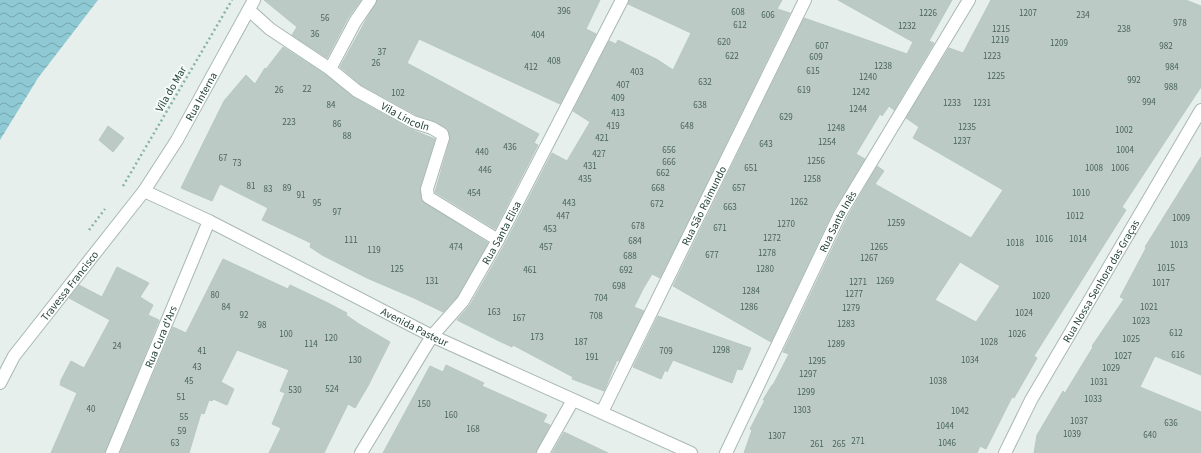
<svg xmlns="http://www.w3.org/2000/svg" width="1201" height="453" font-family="'Source Sans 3',sans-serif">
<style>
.water{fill:url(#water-waves)}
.building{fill:#bbcac4;stroke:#b8c9c2;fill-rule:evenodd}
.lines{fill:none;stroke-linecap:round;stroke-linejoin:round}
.service-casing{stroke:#a8b8b2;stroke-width:14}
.minor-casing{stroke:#a8b8b2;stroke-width:14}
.path{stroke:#86b3a5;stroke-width:2.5;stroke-dasharray:2 3;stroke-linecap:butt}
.service{stroke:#fff;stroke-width:12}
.minor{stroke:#fff;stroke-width:12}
.labels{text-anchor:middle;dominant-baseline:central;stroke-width:4;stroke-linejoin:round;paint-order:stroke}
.number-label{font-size:9px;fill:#4a645c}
.street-label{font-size:11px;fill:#24423a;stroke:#f7fbf9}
</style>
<defs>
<pattern id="water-waves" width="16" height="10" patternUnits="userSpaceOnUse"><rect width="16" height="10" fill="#8ec9d4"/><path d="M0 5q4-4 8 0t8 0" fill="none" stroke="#74a5ad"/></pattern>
</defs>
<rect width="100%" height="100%" fill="#e6efeb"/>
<path class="water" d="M0,0H98L38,78L0,140Z"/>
<path class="building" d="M264,0H361L348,18L327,58L292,35L297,27Z
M377,0H600L586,29L596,34L560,104L419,39L407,63L539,134L534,143L538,145L495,229L435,192L450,140L448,129L434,121L416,115L361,85L340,67Z
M629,0H782L777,9L790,13L660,278L652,274L643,289L634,307L644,311L619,361L617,360L604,391L572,379L573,377L513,345L512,347L497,340L457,320L470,305L505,244L552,153L567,161L590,122L573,111L609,41L616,44L618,40L658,60L673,70L691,33L628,4Z
M838,0H952L929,41L934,43L894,110L889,106L882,116L880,114L856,154L865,159L833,211L771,342L673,286L804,18L907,54L913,42Z
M991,0H1186L1201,6V87L1122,207L1126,210L1034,356L1037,358L1014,398L1012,397L986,449L980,446L977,453H744L752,430L750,429L765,400H763L772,385H773L789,354L783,352L847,218L877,166L884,171L875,184L971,238L1003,190L913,138L919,127L906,118L949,48L963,53ZM960,262L1000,286L976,322L935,300Z
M283,47L326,75L353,97L410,129L435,139L420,187L422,201L488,243L457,297L443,312L414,298L367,278L322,255L310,247L311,243L262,220L268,208L220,184L212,201L181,188L224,101L246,75L255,84L265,68L266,69Z
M108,126L124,138L113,152L99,140Z
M1201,157V375L1155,356L1140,387L1201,412V453H1034L1037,435L1063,391L1065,393L1093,347L1092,346L1124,299L1120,297L1146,248L1145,247Z
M223,259L288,289L290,285L328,303L347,313L346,315L359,324L390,342L368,386L355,408L348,404L324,453H269L281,428L272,424L285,393L280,391L289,370L237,350L221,382L234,389L227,405L213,399L212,401L209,400L204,414L201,413L189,453H120L173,327L186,333Z
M117,267L149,283L140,297L153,305L148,315L159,320L105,453H51L77,393L60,385L61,380L71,361L84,368L110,320L69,298L79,285L102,297Z
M658,316L751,348L742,370L737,369L732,383L673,360L667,372L665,370L661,379L633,367Z
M446,365L484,383L482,386L547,415L543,422L550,425L536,453H383L430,366L443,372Z
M564,432L608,453H552Z"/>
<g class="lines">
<g class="service-casing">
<g id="service">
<path id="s1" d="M249,10L270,29L330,69L357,91L413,122L432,128L442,134L443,138L427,189L428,197L498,240"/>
</g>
</g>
<g class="minor-casing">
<g id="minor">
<path d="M330,69L355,22L370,0"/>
<path id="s2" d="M144,191L209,221L432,336L691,453"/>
<path id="s3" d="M0,383L14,356L144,191L177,140L254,0"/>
<path id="s4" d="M602,412L805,0"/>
<path id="s5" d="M112,453L209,221"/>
<path id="s6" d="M361,453L432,336L463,301L498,240L622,0"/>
<path d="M543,453L573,400"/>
<path id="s7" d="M726,453L840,214L969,0"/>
<path id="s8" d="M1005,453L1031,400L1201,110"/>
</g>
</g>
<path class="path" d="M123,186L232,0
M89,230L105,209"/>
<use href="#service" class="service"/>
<use href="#minor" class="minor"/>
</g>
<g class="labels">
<g class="number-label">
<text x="564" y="11">396</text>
<text x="738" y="12">608</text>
<text x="928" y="13">1226</text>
<text x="1028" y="13">1207</text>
<text x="768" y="15">606</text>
<text x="1083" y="15">234</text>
<text x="325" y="18">56</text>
<text x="1180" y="23">978</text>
<text x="740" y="25">612</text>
<text x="907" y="26">1232</text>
<text x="1001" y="29">1215</text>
<text x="1124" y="29">238</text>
<text x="315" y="34">36</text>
<text x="538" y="35">404</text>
<text x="1000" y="40">1219</text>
<text x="724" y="42">620</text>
<text x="1059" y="43">1209</text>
<text x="822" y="46">607</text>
<text x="1166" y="46">982</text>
<text x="382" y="52">37</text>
<text x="732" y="56">622</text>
<text x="992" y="56">1223</text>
<text x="816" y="57">609</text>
<text x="554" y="61">408</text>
<text x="376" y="63">26</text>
<text x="883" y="66">1238</text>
<text x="531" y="67">412</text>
<text x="1172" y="67">984</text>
<text x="813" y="71">615</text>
<text x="637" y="72">403</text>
<text x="996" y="76">1225</text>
<text x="868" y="77">1240</text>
<text x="1134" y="80">992</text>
<text x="705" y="82">632</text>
<text x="623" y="85">407</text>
<text x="1171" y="87">988</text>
<text x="307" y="89">22</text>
<text x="279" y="90">26</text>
<text x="804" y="90">619</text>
<text x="861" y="92">1242</text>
<text x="398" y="93">102</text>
<text x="618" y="98">409</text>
<text x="1149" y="102">994</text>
<text x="952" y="103">1233</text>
<text x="982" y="103">1231</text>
<text x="331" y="105">84</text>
<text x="700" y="105">638</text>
<text x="858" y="109">1244</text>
<text x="618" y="113">413</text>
<text x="786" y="117">629</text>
<text x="289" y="122">223</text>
<text x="337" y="124">86</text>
<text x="613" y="126">419</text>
<text x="687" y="126">648</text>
<text x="967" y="127">1235</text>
<text x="836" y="128">1248</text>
<text x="1124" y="130">1002</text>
<text x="347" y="136">88</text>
<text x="602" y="138">421</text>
<text x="962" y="141">1237</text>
<text x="827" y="142">1254</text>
<text x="766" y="144">643</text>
<text x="510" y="147">436</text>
<text x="669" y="150">656</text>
<text x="1125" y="150">1004</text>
<text x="482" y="152">440</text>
<text x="599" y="154">427</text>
<text x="223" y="158">67</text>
<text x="816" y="161">1256</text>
<text x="669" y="162">666</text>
<text x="237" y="163">73</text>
<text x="590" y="166">431</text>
<text x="751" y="168">651</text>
<text x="1094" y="168">1008</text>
<text x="1120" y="168">1006</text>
<text x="485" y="170">446</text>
<text x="663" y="173">662</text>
<text x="585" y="179">435</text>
<text x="812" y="179">1258</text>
<text x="251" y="186">81</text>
<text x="287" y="188">89</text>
<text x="658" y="188">668</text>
<text x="739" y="188">657</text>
<text x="268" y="189">83</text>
<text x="474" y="193">454</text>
<text x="1081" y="193">1010</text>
<text x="301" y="195">91</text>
<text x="799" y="202">1262</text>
<text x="317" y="203">95</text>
<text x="569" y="203">443</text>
<text x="657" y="204">672</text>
<text x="730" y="207">663</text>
<text x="337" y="212">97</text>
<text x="563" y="216">447</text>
<text x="1075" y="216">1012</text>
<text x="1181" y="218">1009</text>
<text x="896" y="223">1259</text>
<text x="786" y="224">1270</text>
<text x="638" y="226">678</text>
<text x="720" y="228">671</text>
<text x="550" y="229">453</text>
<text x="772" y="238">1272</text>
<text x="1044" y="239">1016</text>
<text x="1078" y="239">1014</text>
<text x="351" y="240">111</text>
<text x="635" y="241">684</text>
<text x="1015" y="243">1018</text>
<text x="1179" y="245">1013</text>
<text x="456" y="247">474</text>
<text x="546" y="247">457</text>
<text x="879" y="247">1265</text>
<text x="374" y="250">119</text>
<text x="767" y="253">1278</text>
<text x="712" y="255">677</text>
<text x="630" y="256">688</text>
<text x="869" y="258">1267</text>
<text x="1166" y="268">1015</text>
<text x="397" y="269">125</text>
<text x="765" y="269">1280</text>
<text x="530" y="270">461</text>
<text x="626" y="270">692</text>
<text x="432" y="281">131</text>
<text x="885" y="281">1269</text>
<text x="858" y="282">1271</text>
<text x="1161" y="283">1017</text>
<text x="619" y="286">698</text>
<text x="751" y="291">1284</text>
<text x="854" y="294">1277</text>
<text x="215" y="295">80</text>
<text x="1041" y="296">1020</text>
<text x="601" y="298">704</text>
<text x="226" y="307">84</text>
<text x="749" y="307">1286</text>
<text x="1149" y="307">1021</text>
<text x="851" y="308">1279</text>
<text x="494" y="312">163</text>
<text x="1024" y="313">1024</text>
<text x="244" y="315">92</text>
<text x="596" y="316">708</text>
<text x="519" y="318">167</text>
<text x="1141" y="321">1023</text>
<text x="846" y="324">1283</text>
<text x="262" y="325">98</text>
<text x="1176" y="333">612</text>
<text x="286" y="334">100</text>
<text x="1017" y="334">1026</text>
<text x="537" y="337">173</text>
<text x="331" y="338">120</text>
<text x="1131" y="339">1025</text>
<text x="581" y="342">187</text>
<text x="989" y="342">1028</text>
<text x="311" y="344">114</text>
<text x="836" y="344">1289</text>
<text x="117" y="346">24</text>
<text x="721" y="350">1298</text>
<text x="202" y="351">41</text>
<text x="666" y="351">709</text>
<text x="1178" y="355">616</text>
<text x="1123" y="356">1027</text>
<text x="592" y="357">191</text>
<text x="355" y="360">130</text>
<text x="970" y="360">1034</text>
<text x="817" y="361">1295</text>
<text x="197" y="367">43</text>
<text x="1111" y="368">1029</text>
<text x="808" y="374">1297</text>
<text x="189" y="381">45</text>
<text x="938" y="381">1038</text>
<text x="1099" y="382">1031</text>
<text x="332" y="389">524</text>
<text x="295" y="390">530</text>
<text x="806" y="392">1299</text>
<text x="181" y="397">51</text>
<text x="1093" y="399">1033</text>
<text x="424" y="404">150</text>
<text x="91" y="409">40</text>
<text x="802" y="410">1303</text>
<text x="960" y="411">1042</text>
<text x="451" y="415">160</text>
<text x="184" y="417">55</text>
<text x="1079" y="421">1037</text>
<text x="1171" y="423">636</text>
<text x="945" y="426">1044</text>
<text x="473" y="429">168</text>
<text x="182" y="431">59</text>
<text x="1072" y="434">1039</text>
<text x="1150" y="435">640</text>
<text x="777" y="436">1307</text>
<text x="858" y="441">271</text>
<text x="175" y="443">63</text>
<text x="947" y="443">1046</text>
<text x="817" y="444">261</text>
<text x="839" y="444">265</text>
</g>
<g class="street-label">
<text transform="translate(171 89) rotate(-60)">Vila do Mar</text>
<text stroke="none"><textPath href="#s3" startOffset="351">Rua Interna</textPath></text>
<text stroke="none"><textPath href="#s1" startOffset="190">Vila Lincoln</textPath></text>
<text stroke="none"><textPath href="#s4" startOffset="230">Rua São Raimundo</textPath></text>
<text stroke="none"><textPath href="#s7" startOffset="257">Rua Santa Inês</textPath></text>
<text stroke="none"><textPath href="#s6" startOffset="262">Rua Santa Elisa</textPath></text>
<text stroke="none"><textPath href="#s8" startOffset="197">Rua Nossa Senhora das Graças</textPath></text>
<text stroke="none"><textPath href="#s3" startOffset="120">Travessa Francisco</textPath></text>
<text stroke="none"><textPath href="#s2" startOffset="303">Avenida Pasteur</textPath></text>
<text stroke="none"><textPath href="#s5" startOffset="126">Rua Cura d'Ars</textPath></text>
</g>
</g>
</svg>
